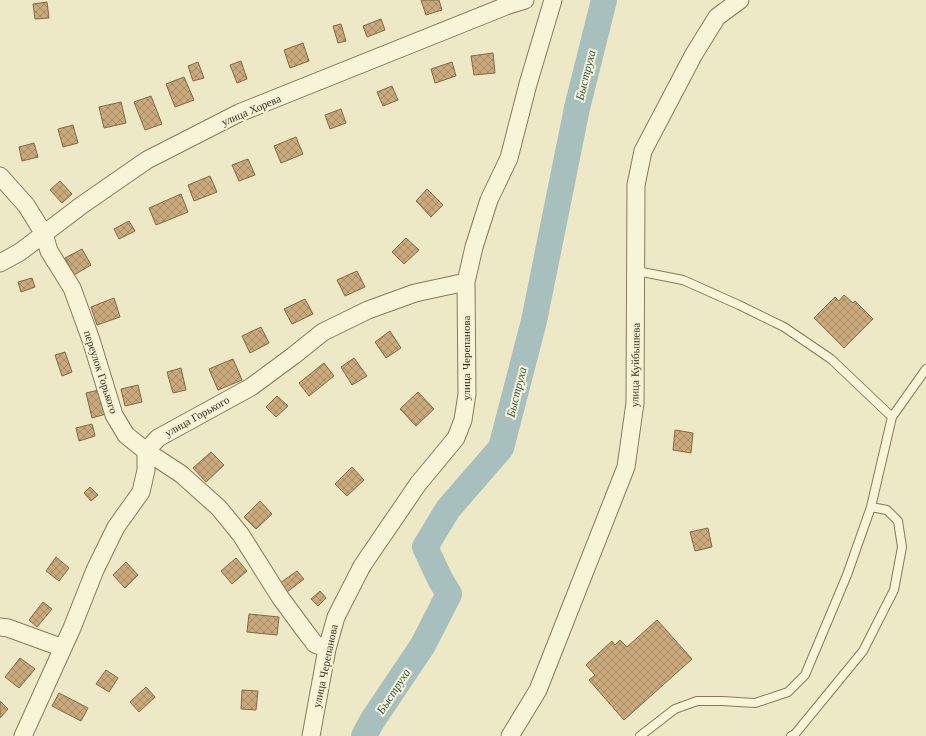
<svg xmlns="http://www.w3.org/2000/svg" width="926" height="736" font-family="'Libre Baskerville',serif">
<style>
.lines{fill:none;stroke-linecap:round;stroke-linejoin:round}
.river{stroke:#a7c0bd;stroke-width:26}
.building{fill:url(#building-cross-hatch);stroke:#866942}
.lane-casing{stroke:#877b5b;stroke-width:10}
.street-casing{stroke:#877b5b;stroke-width:19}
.lane{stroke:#f8f4d8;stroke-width:8}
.street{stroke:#f8f4d8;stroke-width:17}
.labels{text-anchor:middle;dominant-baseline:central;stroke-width:4;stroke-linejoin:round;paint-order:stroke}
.street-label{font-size:11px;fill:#382f1f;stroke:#f5f1d4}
.water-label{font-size:12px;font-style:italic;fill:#2f5357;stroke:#f5f1d4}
</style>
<defs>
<pattern id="building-cross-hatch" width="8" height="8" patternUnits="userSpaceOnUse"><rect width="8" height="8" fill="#caaa7c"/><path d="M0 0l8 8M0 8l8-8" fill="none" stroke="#a58b65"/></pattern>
</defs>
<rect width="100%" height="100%" fill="#ede8c5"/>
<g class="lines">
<path class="river" d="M364,736L372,721L423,645L449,594L440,579L425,547L448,509L501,448L534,321L577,108L604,0"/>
</g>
<path class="building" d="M421,0H439L442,10L426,15Z
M47,2L49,18L35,19L33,4Z
M381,19L385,30L367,37L363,26Z
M341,24L346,41L338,43L333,26Z
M303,43L309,61L290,68L284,50Z
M493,53L495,73L474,75L471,56Z
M241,61L247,79L237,83L230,65Z
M198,62L204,78L193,81L188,66Z
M452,62L456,76L435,83L431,69Z
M184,77L194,100L175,107L166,84Z
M392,86L398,100L383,106L377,92Z
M151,96L162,124L145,130L134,102Z
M121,102L126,123L104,128L99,107Z
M341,109L346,123L330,129L325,115Z
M73,125L78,143L63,147L58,129Z
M296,137L303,154L281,163L274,146Z
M34,143L38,157L22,161L19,147Z
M248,159L255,175L239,181L232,165Z
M210,176L217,192L194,201L188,185Z
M60,181L72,194L62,203L50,190Z
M427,189L443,205L431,217L416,201Z
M181,194L188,212L156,225L149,208Z
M129,221L135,231L119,239L114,229Z
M406,238L419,250L404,264L392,252Z
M82,249L91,265L74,275L65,258Z
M357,271L365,287L345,296L337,280Z
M32,278L35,287L21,292L18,282Z
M844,295L853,303L855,301L873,319L844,348L814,318L835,297L839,301Z
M114,298L120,317L97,325L91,307Z
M305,299L313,314L292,324L284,309Z
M261,327L269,343L250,353L242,336Z
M390,331L401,348L386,358L375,342Z
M65,352L72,372L62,376L55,355Z
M354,358L367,376L352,385L341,367Z
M233,359L242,380L218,390L209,369Z
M324,363L334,376L309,396L299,383Z
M181,368L186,390L173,393L167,372Z
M138,385L142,402L125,406L121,389Z
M99,390L106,414L92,418L86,393Z
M418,392L434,409L416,426L400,409Z
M277,396L288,406L276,417L266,407Z
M92,424L95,436L79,441L76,428Z
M675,430L693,433L691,453L673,450Z
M211,452L224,465L206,482L193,468Z
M352,467L364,480L347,496L335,484Z
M90,487L98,495L91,501L84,493Z
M260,501L272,514L256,529L244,517Z
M708,528L712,547L695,551L690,532Z
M56,557L69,568L59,581L46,571Z
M236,558L247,571L232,584L221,571Z
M126,562L138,575L125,588L113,575Z
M297,571L304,579L287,592L280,583Z
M320,591L326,598L318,606L311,599Z
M43,602L52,609L37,627L29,620Z
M249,614L279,617L277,635L247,632Z
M657,620L692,659L624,720L589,680L595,675L586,665L612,641L615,645L620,640L627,647Z
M20,658L35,669L19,688L5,677Z
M106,670L118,678L109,692L96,684Z
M146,687L155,697L139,712L130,702Z
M242,690L258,691L256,710L241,709Z
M59,693L88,708L81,721L52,706Z
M0,701L8,709L0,718Z"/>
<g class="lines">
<g class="lane-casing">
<path id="lane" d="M637,271L683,280L739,305L784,327L831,359L892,417
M640,736L675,709L697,701H722L755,703L788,692L805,675L847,575L871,507L892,417L926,369
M791,736L795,734L863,651L894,590L902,547L898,521L887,510L871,507"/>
</g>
<g class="street-casing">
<path id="street" d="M0,176L26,205L44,234L49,251L72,288L91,340L114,415L126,435L146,451L181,474L219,508L241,535L280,597L305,631L315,644L327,649
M0,263L20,252L82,205L147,160L239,113L506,6L525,0
M0,627L8,628L63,648
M23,736L72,628L95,570L116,527L141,492L146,470V451L158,438L251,387L293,356L323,332L368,310L415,293L466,282
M311,736L327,649L336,617L362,566L418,484L456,438L463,420L467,394L466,282L474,247L489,200L509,158L528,84L553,0
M510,736L538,690L626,467L635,403L636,185L643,151L694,54L717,17L740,0"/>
</g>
<use href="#lane" class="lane"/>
<use href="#street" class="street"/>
</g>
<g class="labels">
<g class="street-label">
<text transform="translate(251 110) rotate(-23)">улица Хорева</text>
<text transform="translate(466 358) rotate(-90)">улица Черепанова</text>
<text transform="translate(635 365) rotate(-89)">улица Куйбышева</text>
<text transform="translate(101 372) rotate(72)">переулок Горького</text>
<text transform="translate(197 416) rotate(-29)">улица Горького</text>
<text transform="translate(325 666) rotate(-78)">улица Черепанова</text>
</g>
<g class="water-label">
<text transform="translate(585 75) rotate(-76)">Быструха</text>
<text transform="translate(516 392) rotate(-76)">Быструха</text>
<text transform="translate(393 691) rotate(-57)">Быструха</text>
</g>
</g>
</svg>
